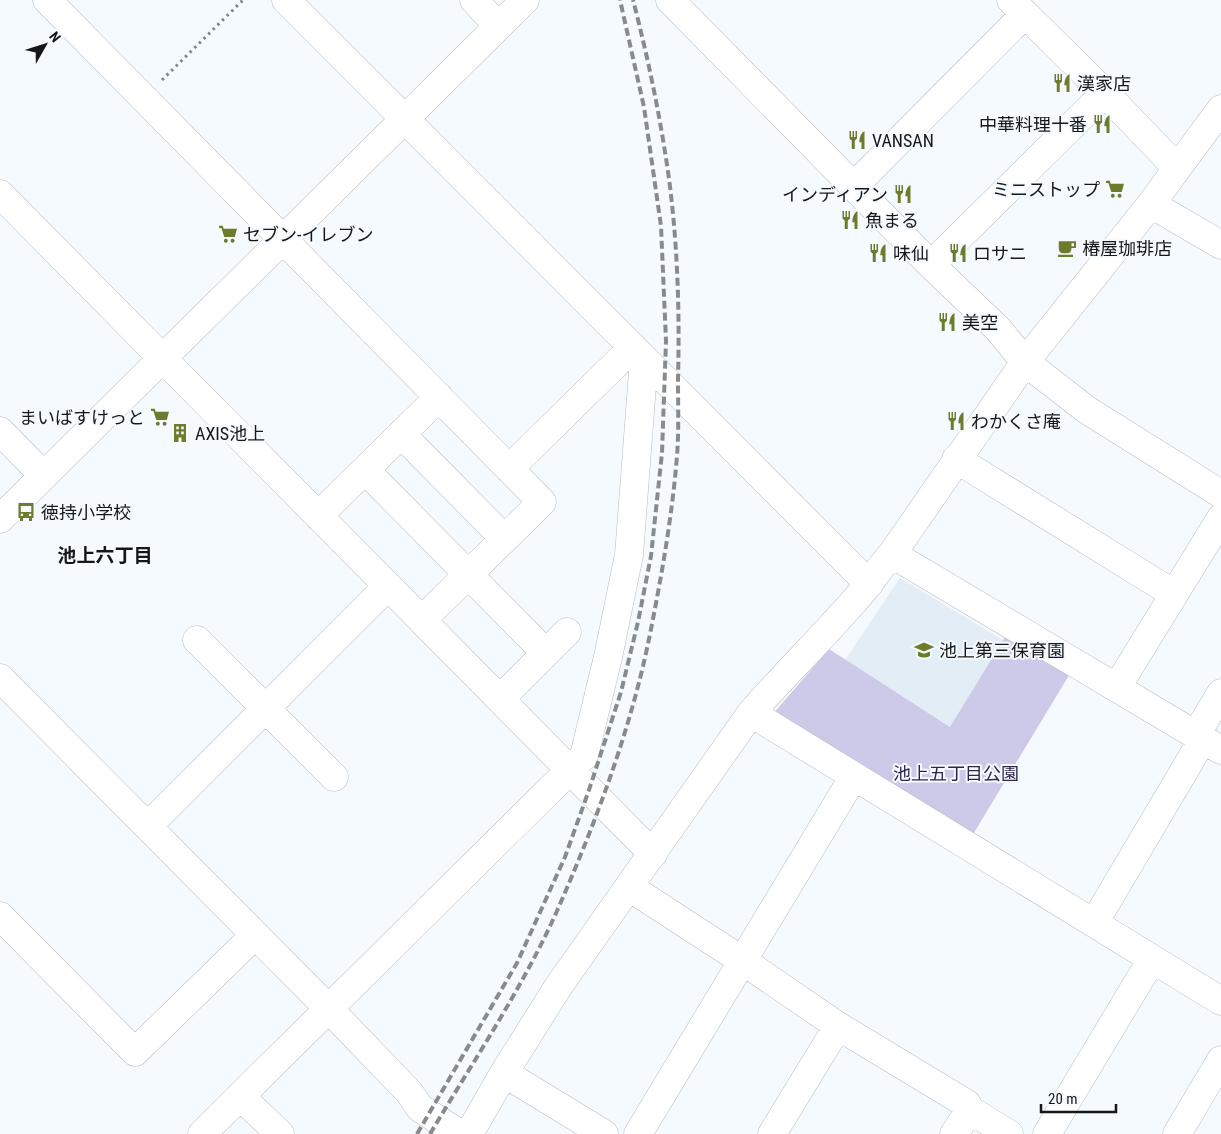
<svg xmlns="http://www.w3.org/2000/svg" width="1221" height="1134" font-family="'Roboto Condensed','Noto Sans JP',sans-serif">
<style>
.built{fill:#e2edf5}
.green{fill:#cccae8}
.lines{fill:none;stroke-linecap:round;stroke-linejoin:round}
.minor-casing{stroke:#b8bcc0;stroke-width:29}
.path{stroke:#828588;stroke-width:3;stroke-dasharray:2.5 4;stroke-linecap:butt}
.minor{stroke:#fff;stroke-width:28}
.rail{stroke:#888b8e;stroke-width:4;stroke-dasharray:8 4;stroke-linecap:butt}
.labels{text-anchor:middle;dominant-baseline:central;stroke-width:4;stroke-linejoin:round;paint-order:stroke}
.poi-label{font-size:18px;fill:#151718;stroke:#f5fafe;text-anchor:start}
.park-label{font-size:18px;fill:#2b244c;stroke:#f5fafe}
.neighbourhood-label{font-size:19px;font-weight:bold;fill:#151718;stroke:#f5fafe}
</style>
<rect width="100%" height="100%" fill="#f5fafe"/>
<path class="built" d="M900,578L1003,640L951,727L845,660Z"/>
<path class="green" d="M1007,634L1071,672L972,836L772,715L829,649L950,727Z"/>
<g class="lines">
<g class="minor-casing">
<path id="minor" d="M47,0L542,502L422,620
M286,0L869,584
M474,0L498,26
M670,0L931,265L998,329L1025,362L1087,410L1221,494
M1011,0L1105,93L1177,168
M854,186L1025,14
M0,194L653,854
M1151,204L1221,245
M931,265L1105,93
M0,431L44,476
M401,434L504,538
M956,459L1174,594
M509,469L633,347
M365,470L546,653
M318,516L439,397
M0,519L525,0
M892,554L1221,750
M197,640L334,777
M0,678L328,1008L409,1092L420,1108L460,1134
M1117,687L1221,518
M500,699L567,632
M751,713L1221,1001
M1196,735L1221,693
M148,826L388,586
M629,887L743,961L838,1026L967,1104L970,1110L1009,1134
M0,916L135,1052L255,935
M1094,923L1203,739
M504,1073L604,1134
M240,1096L280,1134
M202,1134L584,756L608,657L629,555L644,359
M469,1134L504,1073L558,987L751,713C785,674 822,638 856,599C869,585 879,568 892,554L1025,362L1151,204L1221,109
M638,1134L854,776
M772,1134L838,1026
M954,1134L970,1110
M1047,1134L1152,959
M1177,1134L1221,1060"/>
</g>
<path class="path" d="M162,80L243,0"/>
<use href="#minor" class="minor"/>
<path class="rail" d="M417,1134L517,963L565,857L589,790L621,692L638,622L651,556L662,453L666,341L661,226L644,107L620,0
M430,1134C474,1060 522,989 557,911C595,824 630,732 649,639C661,579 672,518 677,456C679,431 678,404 678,379C680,304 677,225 665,152C657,101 646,50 633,0"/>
</g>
<defs>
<g id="restaurant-bare" transform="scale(1.5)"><path d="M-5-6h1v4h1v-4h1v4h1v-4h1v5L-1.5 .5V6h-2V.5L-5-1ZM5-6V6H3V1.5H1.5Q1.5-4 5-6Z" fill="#6b7d2c" stroke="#f5fafe" stroke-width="2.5" paint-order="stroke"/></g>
<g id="supermarket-bare" transform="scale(1.5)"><path d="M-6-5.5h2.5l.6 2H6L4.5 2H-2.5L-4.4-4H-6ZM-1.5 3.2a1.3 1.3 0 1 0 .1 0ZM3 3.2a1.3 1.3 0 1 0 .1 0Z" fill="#6b7d2c" stroke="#f5fafe" stroke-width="2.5" paint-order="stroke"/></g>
<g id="cafe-bare" transform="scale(1.5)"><path d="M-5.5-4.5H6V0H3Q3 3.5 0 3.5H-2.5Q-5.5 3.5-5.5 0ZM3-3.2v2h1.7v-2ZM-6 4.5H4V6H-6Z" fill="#6b7d2c" stroke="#f5fafe" stroke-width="2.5" paint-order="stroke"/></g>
<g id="building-bare" transform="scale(1.5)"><path d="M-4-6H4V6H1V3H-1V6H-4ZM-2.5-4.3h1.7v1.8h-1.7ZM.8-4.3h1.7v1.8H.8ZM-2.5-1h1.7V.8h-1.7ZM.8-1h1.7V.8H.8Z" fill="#6b7d2c" stroke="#f5fafe" stroke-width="2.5" paint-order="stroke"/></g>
<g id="bus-bare" transform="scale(1.5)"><path d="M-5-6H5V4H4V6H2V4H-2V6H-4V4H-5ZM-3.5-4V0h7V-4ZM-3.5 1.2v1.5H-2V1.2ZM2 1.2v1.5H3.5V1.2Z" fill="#6b7d2c" stroke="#f5fafe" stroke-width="2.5" paint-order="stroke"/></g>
<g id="school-bare" transform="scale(1.5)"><path d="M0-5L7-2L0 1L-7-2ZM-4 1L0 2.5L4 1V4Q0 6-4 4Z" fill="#6b7d2c" stroke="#f5fafe" stroke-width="2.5" paint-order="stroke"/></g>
</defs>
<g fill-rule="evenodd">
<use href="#restaurant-bare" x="1062" y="83"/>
<use href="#restaurant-bare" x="1102" y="124"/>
<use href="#restaurant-bare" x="857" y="140"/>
<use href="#supermarket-bare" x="1115" y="189"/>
<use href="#restaurant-bare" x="903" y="194"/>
<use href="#restaurant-bare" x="850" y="220"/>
<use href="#supermarket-bare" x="228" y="234"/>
<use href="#cafe-bare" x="1067" y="248"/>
<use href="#restaurant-bare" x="878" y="253"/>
<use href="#restaurant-bare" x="958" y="253"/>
<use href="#restaurant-bare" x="947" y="322"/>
<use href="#supermarket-bare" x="160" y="417"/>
<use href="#restaurant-bare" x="956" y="421"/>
<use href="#building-bare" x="180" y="433"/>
<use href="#bus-bare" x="26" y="512"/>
<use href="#school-bare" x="924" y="650"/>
</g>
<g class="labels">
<g class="poi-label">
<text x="1077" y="83">漢家店</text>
<text x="1087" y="124" text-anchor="end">中華料理十番</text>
<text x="872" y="140">VANSAN</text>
<text x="1100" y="189" text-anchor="end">ミニストップ</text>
<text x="888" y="194" text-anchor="end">インディアン</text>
<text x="865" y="220">魚まる</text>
<text x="243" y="234">セブン-イレブン</text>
<text x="1082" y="248">椿屋珈琲店</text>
<text x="893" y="253">味仙</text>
<text x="973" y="253">ロサニ</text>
<text x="962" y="322">美空</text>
<text x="145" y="417" text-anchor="end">まいばすけっと</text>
<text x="971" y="421">わかくさ庵</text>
<text x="195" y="433">AXIS池上</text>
<text x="41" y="512">徳持小学校</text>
<text x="939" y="650">池上第三保育園</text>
</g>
<g class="park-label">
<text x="956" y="773">池上五丁目公園</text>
</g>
<g class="neighbourhood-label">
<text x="105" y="555">池上六丁目</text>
</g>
</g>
<g transform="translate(45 45) rotate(51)" stroke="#f5fafe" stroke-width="4" paint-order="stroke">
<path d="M0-4L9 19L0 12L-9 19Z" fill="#151718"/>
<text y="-8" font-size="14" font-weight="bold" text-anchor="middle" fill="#151718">N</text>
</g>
<path d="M1041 1104v8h75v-8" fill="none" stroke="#151718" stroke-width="2.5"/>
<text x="1048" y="1104" font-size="15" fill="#151718" stroke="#f5fafe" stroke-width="4" paint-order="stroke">20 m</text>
</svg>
